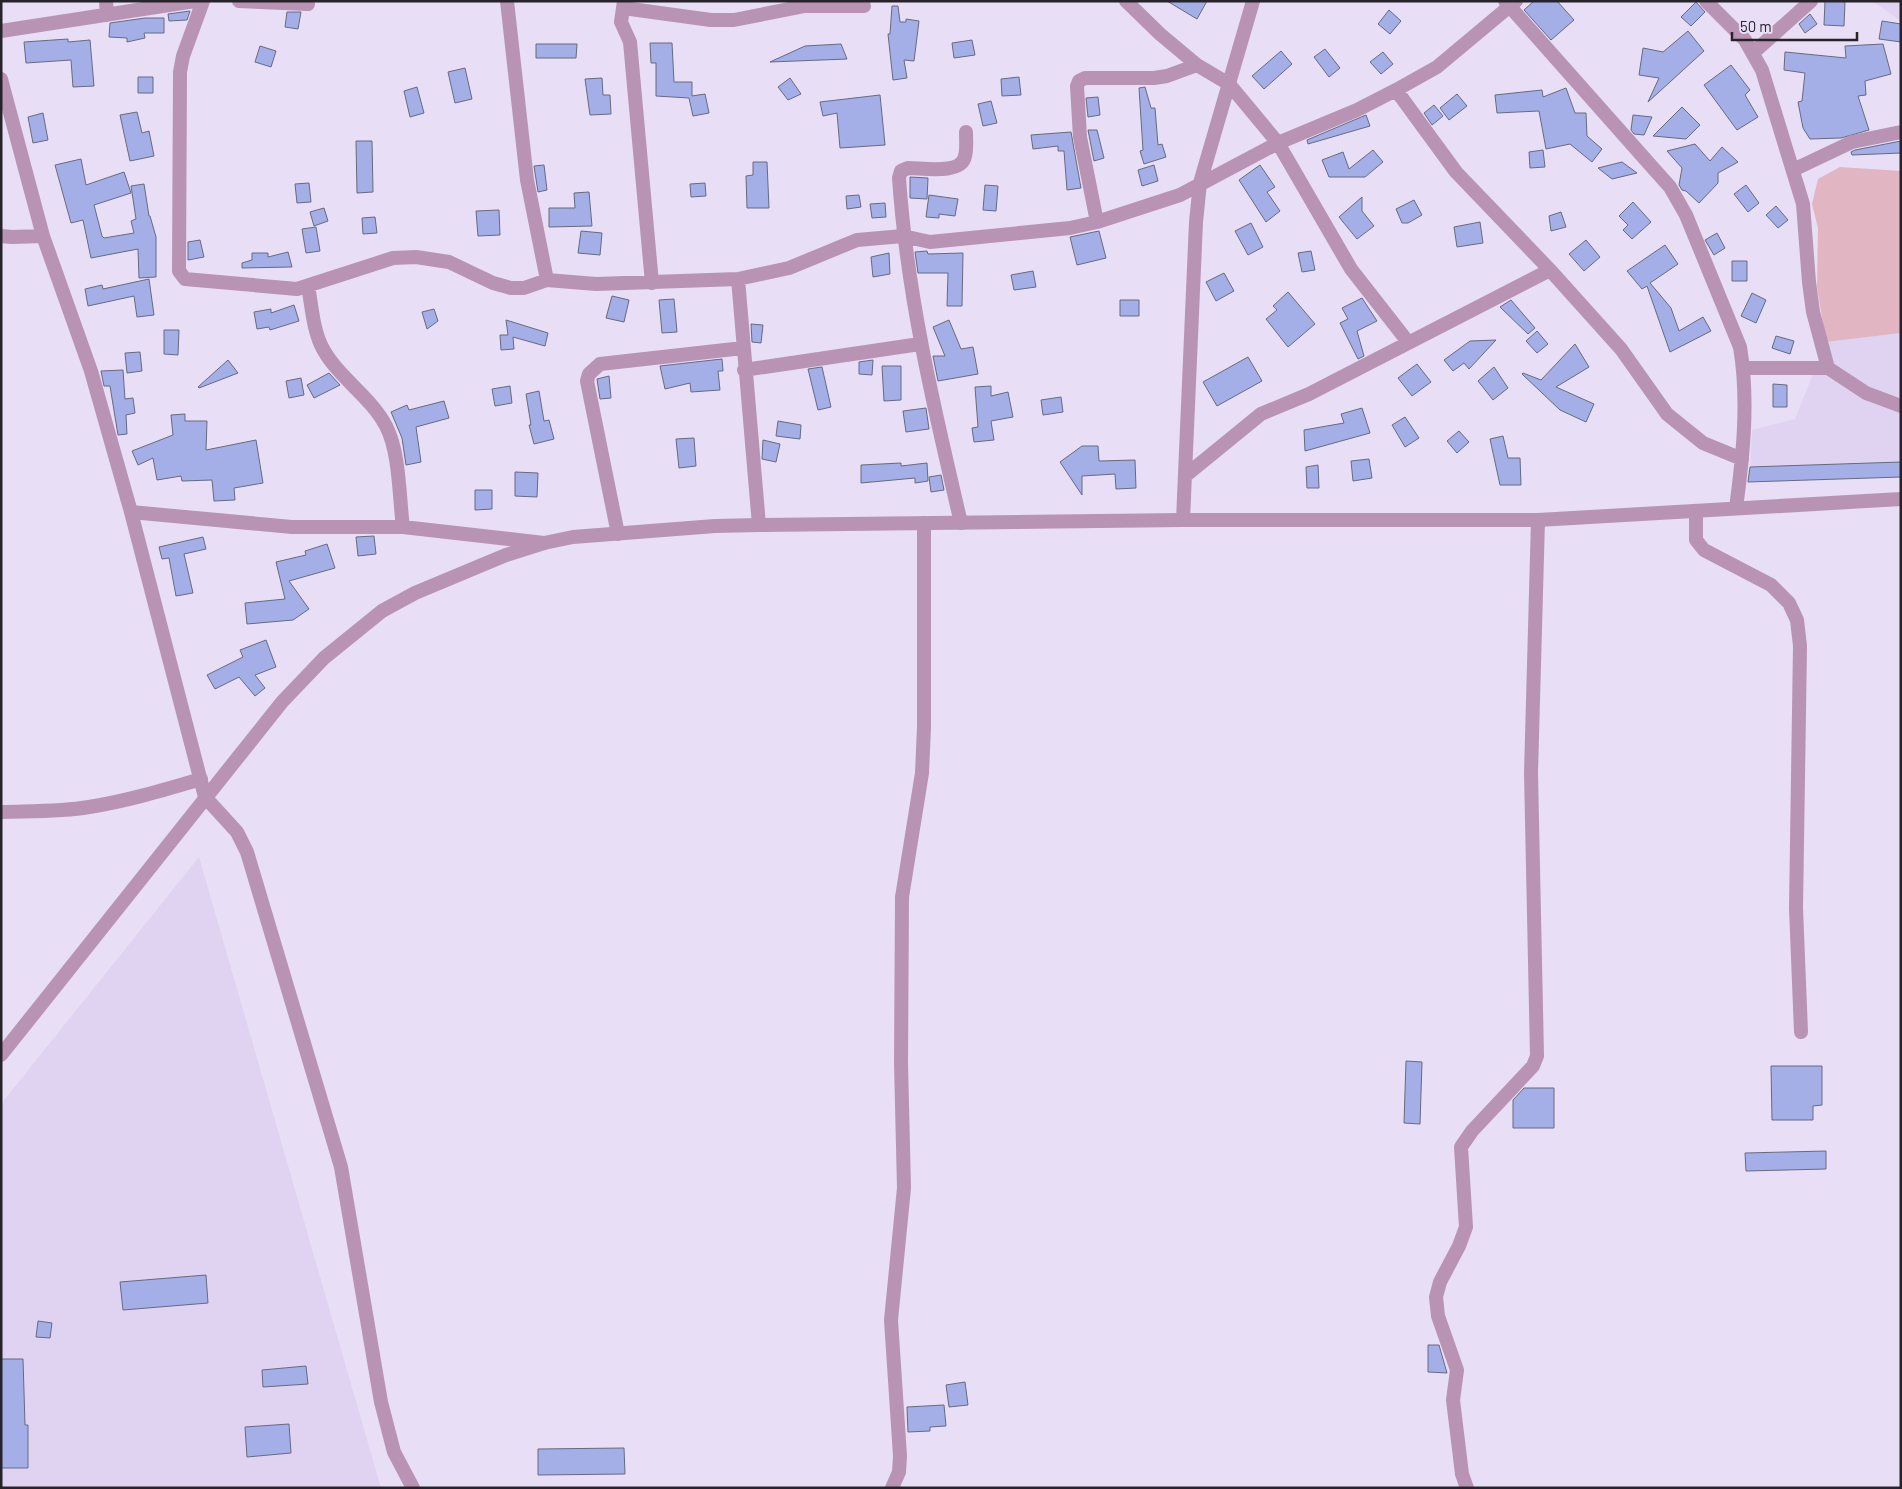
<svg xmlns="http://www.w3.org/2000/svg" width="1902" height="1489" font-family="Barlow,sans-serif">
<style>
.built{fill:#e0d3f2}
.green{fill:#e1b5c2}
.building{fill:#a5afe7;stroke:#666a80}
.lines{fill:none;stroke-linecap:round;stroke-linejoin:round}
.minor{stroke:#b993b3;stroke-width:14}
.tertiary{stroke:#b993b3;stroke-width:14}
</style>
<rect width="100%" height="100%" fill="#e8def6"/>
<path class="built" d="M1872,1H1901V21Z
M1901,333V474L1750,477L1752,430L1795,419L1826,342Z
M199,857L381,1488H1V1104Z"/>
<path class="green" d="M1840,167L1901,171V333L1826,342L1817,287L1818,228L1812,204L1818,179Z"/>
<path class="building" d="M1167,1H1207L1197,19Z
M1534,1H1557L1574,20L1551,40L1524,10Z
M1825,1H1845L1844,26L1824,25Z
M1696,2L1705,12L1691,26L1681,17Z
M892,6H898L900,22H906V19L919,21L914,61L904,60L907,78L893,80L888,34H890Z
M1389,10L1401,21L1390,34L1378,24Z
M190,11L187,20L169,21L168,14Z
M287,12H301L298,29L285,27Z
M1810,14L1817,24L1805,33L1799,24Z
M145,18H164V33H144L145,38L127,42V38L109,37L110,23Z
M1882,21L1901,24V42L1879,39Z
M1688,31L1704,51L1648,102L1659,78L1639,75L1643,48L1663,52Z
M68,39V42L90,40L94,86L73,87L71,60L26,63L24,42Z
M972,40L975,55L954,58L952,43Z
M650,43H672L674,82H692V96L705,94L709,113L693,116L689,98L656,96V63H651Z
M536,44H577L576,58H536Z
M841,44L847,59L770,62L805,46Z
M1883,44L1891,74L1865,81L1866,95L1858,96L1869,130L1841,138L1810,139L1803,128L1798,102L1802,101L1805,73L1784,70L1785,52L1846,58L1845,46Z
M260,46L276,51L271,67L255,62Z
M1325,49L1340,68L1329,77L1314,57Z
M1281,51L1292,64L1264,89L1252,76Z
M1383,52L1393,64L1381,74L1370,62Z
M1731,65L1750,90L1745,95L1758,117L1737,130L1704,85Z
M465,68L472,99L455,103L448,72Z
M138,77H153V93H138Z
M1019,77L1021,95L1002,96L1001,79Z
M602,78L603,95H610L611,114L590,115L585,79Z
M790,78L801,94L788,100L778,87Z
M417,87L424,113L410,117L404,91Z
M1145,87L1151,108H1155L1158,145L1162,144L1166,157L1144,164L1140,151L1143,150L1139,88Z
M1566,88L1575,113H1586L1587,136L1602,149L1592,162L1570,144L1546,149L1539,111L1497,113L1495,95L1542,90L1543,97Z
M1457,94L1467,106L1449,120L1440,108Z
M880,95L885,145L840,148L837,113L823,116L820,102Z
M1098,97L1100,115L1088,117L1086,98Z
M991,101L997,123L983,126L978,104Z
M1434,105L1443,116L1432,125L1424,113Z
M1682,107L1700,125L1686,139L1653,136Z
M137,112L142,133L149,131L154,156L130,161L120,115Z
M43,113L48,140L33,143L28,117Z
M1366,115L1370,126L1308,144L1307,140Z
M1633,115L1652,117L1644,135L1634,134L1631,130Z
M1088,130H1097L1104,158L1094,161Z
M1071,132L1081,188L1067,190L1064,151H1058V146L1033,149L1031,135Z
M356,141H372L373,192L357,193Z
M1901,141V153L1852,155L1851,152L1855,150Z
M1695,144L1710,161L1722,147L1738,162L1718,173V183L1699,203L1686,191L1682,190L1679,185L1682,168L1667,151Z
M1373,150L1383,162L1365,177H1329L1322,160L1343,152L1349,169Z
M1543,150L1545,167L1530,168L1529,152Z
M81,159L86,185L124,172L131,193L94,205L102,236L104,238L134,233L131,221L136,219L131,186L144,184L149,216H150L156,237V277L139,278L138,249L91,258L83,220L71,223L55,165Z
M753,162H767L769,208H747L746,176L753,175Z
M1622,162L1637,173L1612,179L1598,168Z
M544,165L547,190L538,192L534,166Z
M1154,165L1158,181L1142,186L1138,170Z
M1260,165L1275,187L1267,192L1280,211L1266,222L1239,180Z
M910,177L928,178L927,199L910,198Z
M309,183L311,202L297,203L295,184Z
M705,183L706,196L691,197L690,184Z
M985,185L998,186L996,211L983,210Z
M1746,185L1759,203L1748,212L1734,194Z
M589,192L592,226L549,227V208H575L574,193Z
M859,195L861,207L847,209L846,196Z
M929,195L958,199L955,216L939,214V218L926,217Z
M1362,197V211L1374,226L1357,239L1339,217Z
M1414,200L1422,215L1408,223H1402L1396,209Z
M1633,202L1651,222L1632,239L1623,230L1628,225L1619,216Z
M885,203L886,217L872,218L870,204Z
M1776,206L1788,220L1778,228L1766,215Z
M324,208L328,221L314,226L310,212Z
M499,210L500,235L478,236L476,211Z
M1561,212L1566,227L1551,231L1549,216Z
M375,217L377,233L363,234L362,218Z
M1480,222L1483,243L1457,247L1454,227Z
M1251,223L1263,247L1248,255L1235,231Z
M316,227L320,251L306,253L302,229Z
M581,231L602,233L600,255L578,253Z
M1099,231L1106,258L1077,265L1070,237Z
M1717,233L1725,248L1714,255L1705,240Z
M200,240L204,257L188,260V242Z
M1586,240L1600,257L1584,271L1569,254Z
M1665,245L1678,264L1650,283L1671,308L1679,331L1703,317L1711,331L1670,352L1647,286L1642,289L1627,271Z
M927,251L928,254L963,253L962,306H947L948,273H918L915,252Z
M1311,251L1315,270L1302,272L1298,253Z
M288,252L292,267L242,268V263L252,260V253H268V257Z
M889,253L890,274L873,277L871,257Z
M1732,261H1747V281H1732Z
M1033,271L1036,287L1014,290L1011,275Z
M1224,273L1234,291L1216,301L1206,282Z
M149,279L154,315L137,317L134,296L88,306L85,289L102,285L103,289Z
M1288,292L1315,324L1288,347L1266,319L1277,310L1273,306Z
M1752,293L1766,300L1756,323L1741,316Z
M612,296L629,300L624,322L606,318Z
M1362,298L1377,321L1357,331L1364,356L1358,359L1340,323L1348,319L1342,308Z
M674,299L677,332L662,333L659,300Z
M1120,300H1139V316H1120Z
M1511,300L1535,328L1528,334L1500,307Z
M294,305L299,321L270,330L269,327L257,329L254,312L271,309V313Z
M434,309L438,321L427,329L422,312Z
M506,320L548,333L545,346L513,337L514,349L501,350L500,335H508Z
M949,320L961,349L973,347L978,374L938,381L933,356H945L933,327Z
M751,324L763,325L761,343L752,342Z
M164,330H179L178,355L164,354Z
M1537,331L1548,344L1537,353L1526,341Z
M1776,336L1794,341L1790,354L1772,348Z
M1496,340L1469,369L1464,363L1453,371L1444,360L1470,341Z
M1575,344L1589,367L1556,387L1594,404L1586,422L1560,410L1522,374L1523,373L1541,380Z
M140,352L142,371L127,373L125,353Z
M1248,357L1262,381L1217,406L1203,382Z
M722,359L723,371H718L720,390L691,392L690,383L665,389L660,366Z
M228,360L238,373L199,388L198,387Z
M873,360L872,375L859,374V362Z
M1417,364L1431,382L1412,396L1398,378Z
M882,366H901V400L884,401Z
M822,367L831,407L818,410L808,369Z
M1494,367L1508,388L1493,400L1478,381Z
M123,370L125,399L133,398L135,413L126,415L127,434L118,435L110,386H104L101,371Z
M329,373L340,385L314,398L307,385Z
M609,376L611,398L600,399L597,379Z
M301,378L304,395L289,398L286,381Z
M1773,384L1787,385V407H1773Z
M510,386L512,403L495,406L492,389Z
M991,386V396L1008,392L1013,417L991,421L994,440L974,442L972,428L978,427L975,387Z
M539,391L544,421L549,420L554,439L534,444L529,425H531L526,394Z
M1061,397L1063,412L1043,415L1041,400Z
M444,401L449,418L416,427L421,462L406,465L402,438L391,412L407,405L409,410Z
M926,408L929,429L906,432L903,411Z
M1362,408L1370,433L1305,451L1304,430L1344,423L1341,414Z
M185,414V421H207L206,450L256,440L263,483L234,488L235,500L214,501L212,480L182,481L181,476L157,480L153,458L138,465L132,451L173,435L171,415Z
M1405,417L1419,438L1405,447L1392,425Z
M778,421L801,425L800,439L776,436Z
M1459,431L1469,442L1457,453L1447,441Z
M1503,436L1508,458H1520L1521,485H1500L1490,439Z
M694,438L696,466L679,468L676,439Z
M763,440L780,444L776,462L762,459Z
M1082,446H1098L1099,461L1135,460L1136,488L1116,489L1115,474L1082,476V495L1060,462Z
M1369,459L1372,478L1353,481L1351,461Z
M1901,462V477L1748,482L1750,467Z
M901,463V466L927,463L928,481L915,483V478L861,483V465Z
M1318,465L1319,488H1307L1306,467Z
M515,472L538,473L537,497L515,496Z
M941,475L944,490L931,492L929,477Z
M475,490H492V509L475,510Z
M374,536L376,554L358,556L356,537Z
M203,537L206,549L184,554L193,593L176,596L169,558L162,559L159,547Z
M327,544L335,568L289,581L309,609L293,620L247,624L245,603L285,599L276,562L306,555L305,551Z
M266,640L276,667L255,675L265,688L255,696L239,677L215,689L207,675L243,657L240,650Z
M1406,1061L1422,1062L1420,1124L1404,1123Z
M1771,1066H1822V1105L1813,1106V1120H1772Z
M1524,1088H1554V1128H1513V1100Z
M1826,1151V1169L1746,1171L1745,1153Z
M206,1275L208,1303L123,1310L120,1282Z
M38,1321L52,1323L50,1338L36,1337Z
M1428,1345H1439L1447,1373L1428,1372Z
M1,1359H23L25,1425H28V1468H1Z
M306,1366L308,1384L263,1387L262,1370Z
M965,1382L968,1405L949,1407L946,1385Z
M944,1405L946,1426L930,1427V1431L908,1432L907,1407Z
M289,1424L291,1453L247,1457L245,1427Z
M624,1448L625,1474L538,1475V1449Z"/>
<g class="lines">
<path class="minor" d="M106,1L107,15
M203,1L183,56L180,72L179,271L185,279L297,289L393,258L416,257L449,262L493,283L511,288H524L547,280L596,284L738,279L789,268L857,240L903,236L930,242L1070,228L1097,222L1180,195L1278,143L1357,110L1396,90L1437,67L1516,1
M239,1L308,4
M507,1L527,180L547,280
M624,1L621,22L630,42L652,283
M1126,1L1160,34L1197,65L1229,84L1278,143L1351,269L1408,342
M1505,1L1653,168L1670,187L1686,215L1740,347C1749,400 1743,456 1736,508
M1706,1L1745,40L1762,70L1803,204L1809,282L1813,312L1828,368L1866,393L1901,406
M623,8L711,20H734L805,6H864
M1,31L195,1
M1754,52L1811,1
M1,79L43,236L91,371L131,512L205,797L237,832L247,852L341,1167L381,1402L394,1452L413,1488
M1396,90L1456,172L1550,270L1621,349L1667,414L1703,443L1742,459
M1793,170L1852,142L1901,132
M1097,222L1080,137L1077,86L1079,81L1085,78H1154L1167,76L1197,65
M1,236L12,237L43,236
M738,279L759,525
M308,286C312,307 313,331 323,349C339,378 370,396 386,426C400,453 399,497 403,527
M1743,368H1828
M744,370L920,344
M1185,476L1261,414L1309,394L1550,270
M1696,511V540L1704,550L1771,585L1789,603L1797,620L1800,646L1796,908L1801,1032
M131,512L292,527H403L544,543
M1183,520L1196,222L1200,183L1253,1
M961,523C934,408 907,295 899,178L901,171L908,168C923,168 962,175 965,156C967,149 966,140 966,132
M618,534L587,381L589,374L600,364L743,348
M1,812C30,811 60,812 89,807C127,801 164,790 201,779
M892,1488L899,1472L900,1456L891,1320L904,1188L901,1063L902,897L922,773L924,727V523
M1467,1488L1462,1474L1453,1400L1457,1370L1438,1316L1436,1297L1440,1282L1459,1246L1466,1227L1461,1147L1472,1131L1533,1066L1537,1056L1531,773L1538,520"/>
<path class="tertiary" d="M1,1055L282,702L324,658L382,611L415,593L506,555L544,543L573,537L715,526L759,525L1183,520H1538L1901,499"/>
</g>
<rect width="1902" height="1489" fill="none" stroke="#26232b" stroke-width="5"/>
<path d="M1732 32v8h125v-8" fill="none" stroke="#26232b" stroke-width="2.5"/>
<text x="1740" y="32" font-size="15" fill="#26232b" stroke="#e8def6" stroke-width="4" paint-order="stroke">50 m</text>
</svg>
